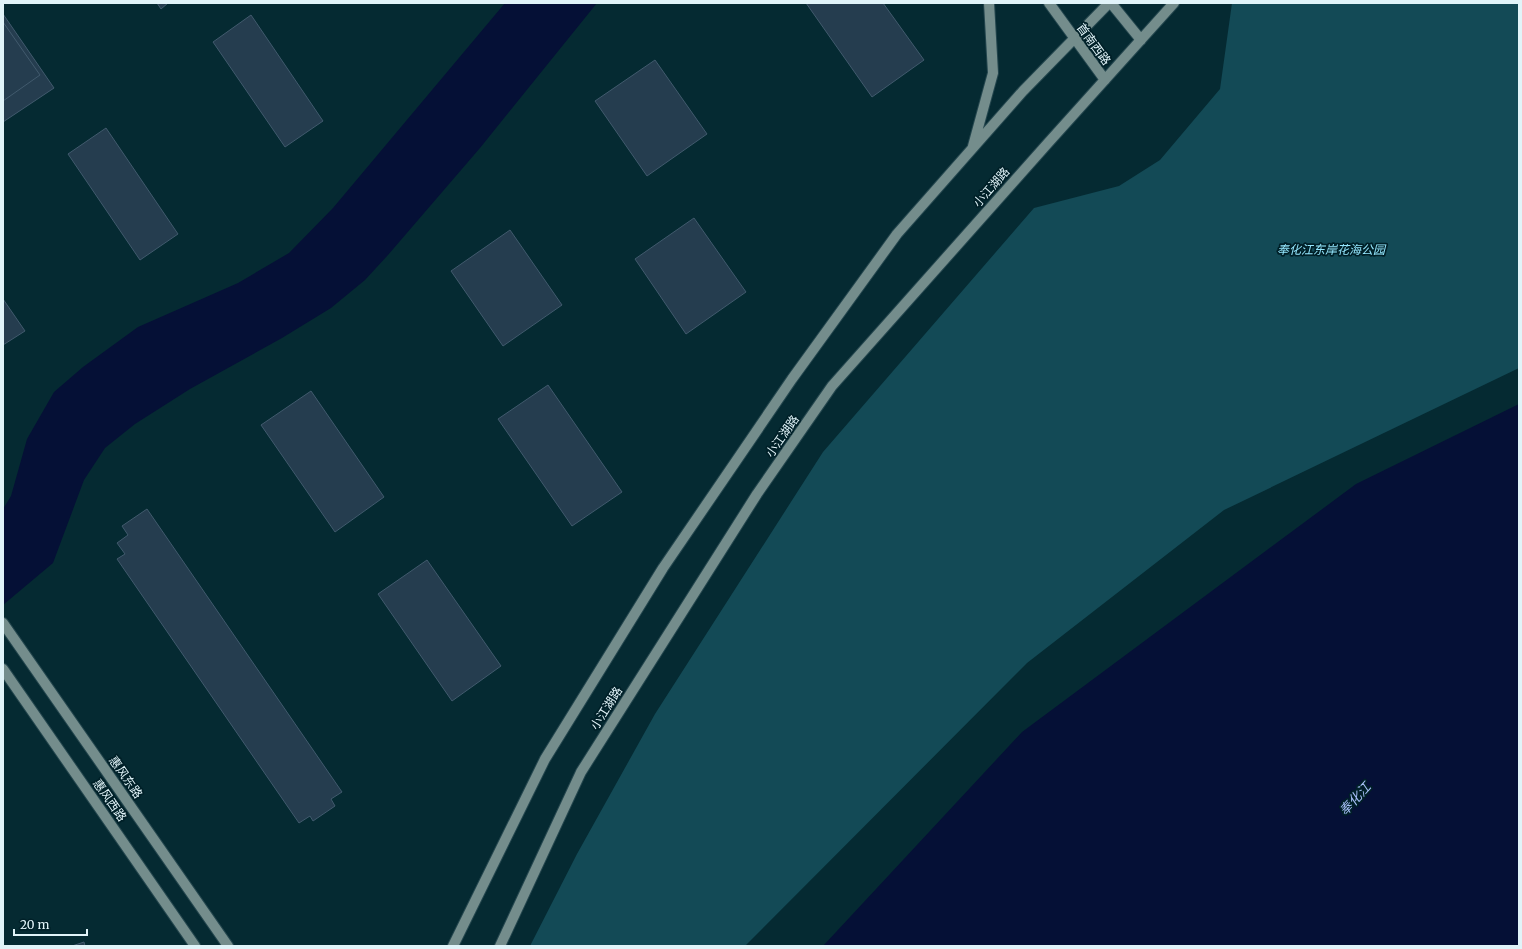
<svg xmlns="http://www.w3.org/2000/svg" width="1522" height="949" font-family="Merriweather,'Noto Sans SC',serif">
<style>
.green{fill:#134a56}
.water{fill:#051036}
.building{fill:#253d4f;stroke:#415a6d}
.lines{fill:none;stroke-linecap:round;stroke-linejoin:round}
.secondary-casing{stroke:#24464e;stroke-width:12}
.secondary{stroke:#748d8c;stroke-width:10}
.labels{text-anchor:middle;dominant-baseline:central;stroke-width:3.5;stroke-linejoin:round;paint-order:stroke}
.street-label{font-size:12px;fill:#e1f4f9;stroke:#002028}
.park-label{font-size:12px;font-style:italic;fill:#93e5fc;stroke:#002028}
.water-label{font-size:13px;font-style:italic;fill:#a6bef7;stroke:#002028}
</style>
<rect width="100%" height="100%" fill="#052a32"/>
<path class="green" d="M1232,3H1519V368L1224,510L1027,663L745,946H530L577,854L655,714L823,452L1034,208L1119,186L1160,160L1220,89Z"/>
<path class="water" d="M505,3H597L480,148L388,255L365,280L331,308L282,338L190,389L135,424L105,448L84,480L53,563L3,605V509L11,496L27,439L54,392L83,367L138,327L238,283L289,253L333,208Z
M1519,404V946H823L1022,732L1356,484Z"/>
<path class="building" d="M157,3H168L161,9Z
M806,3H883L924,60L872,97Z
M3,14L54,88L3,122Z
M251,15L323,121L285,147L213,42Z
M3,22L40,75L3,101Z
M655,60L707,134L647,176L595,101Z
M106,128L178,234L140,260L68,154Z
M694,218L746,292L686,334L635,259Z
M510,230L562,305L503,346L451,271Z
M3,299L25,331L3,345Z
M548,385L622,492L572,526L498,419Z
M311,391L384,497L335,532L261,425Z
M147,509L342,792L331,799L335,806L313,821L310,816L299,823L117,559L125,554L117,543L128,535L122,526Z
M427,560L501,666L452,701L378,594Z
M84,942L85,946H72Z"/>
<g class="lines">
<g class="secondary-casing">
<path id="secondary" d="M1049,3L1105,80
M1111,3L1141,40
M973,146L993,73L989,3
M3,623L228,946
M3,669L195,946
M453,946L545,759L663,568L792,379L897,234L1023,91L1109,3
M500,946L581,772L757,494L832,386L1048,143L1174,3"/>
</g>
<use href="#secondary" class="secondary"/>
</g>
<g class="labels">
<g class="street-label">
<text transform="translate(1094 44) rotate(54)">首南西路</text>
<text transform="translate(991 187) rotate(-49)">小江湖路</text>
<text transform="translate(782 436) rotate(-55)">小江湖路</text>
<text transform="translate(606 708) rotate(-58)">小江湖路</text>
<text transform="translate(126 777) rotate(55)">惠风东路</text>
<text transform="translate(110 800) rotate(55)">惠风西路</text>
</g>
<g class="park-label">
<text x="1331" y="249">奉化江东岸花海公园</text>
</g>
<g class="water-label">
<text transform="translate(1355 799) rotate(-48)">奉化江</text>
</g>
</g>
<rect width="1522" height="949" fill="none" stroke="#e1f4f9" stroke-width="8"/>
<path d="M14 929v6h73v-6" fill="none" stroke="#e1f4f9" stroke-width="2"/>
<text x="20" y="929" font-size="12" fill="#e1f4f9" stroke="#002028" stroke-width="3" paint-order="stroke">20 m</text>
</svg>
